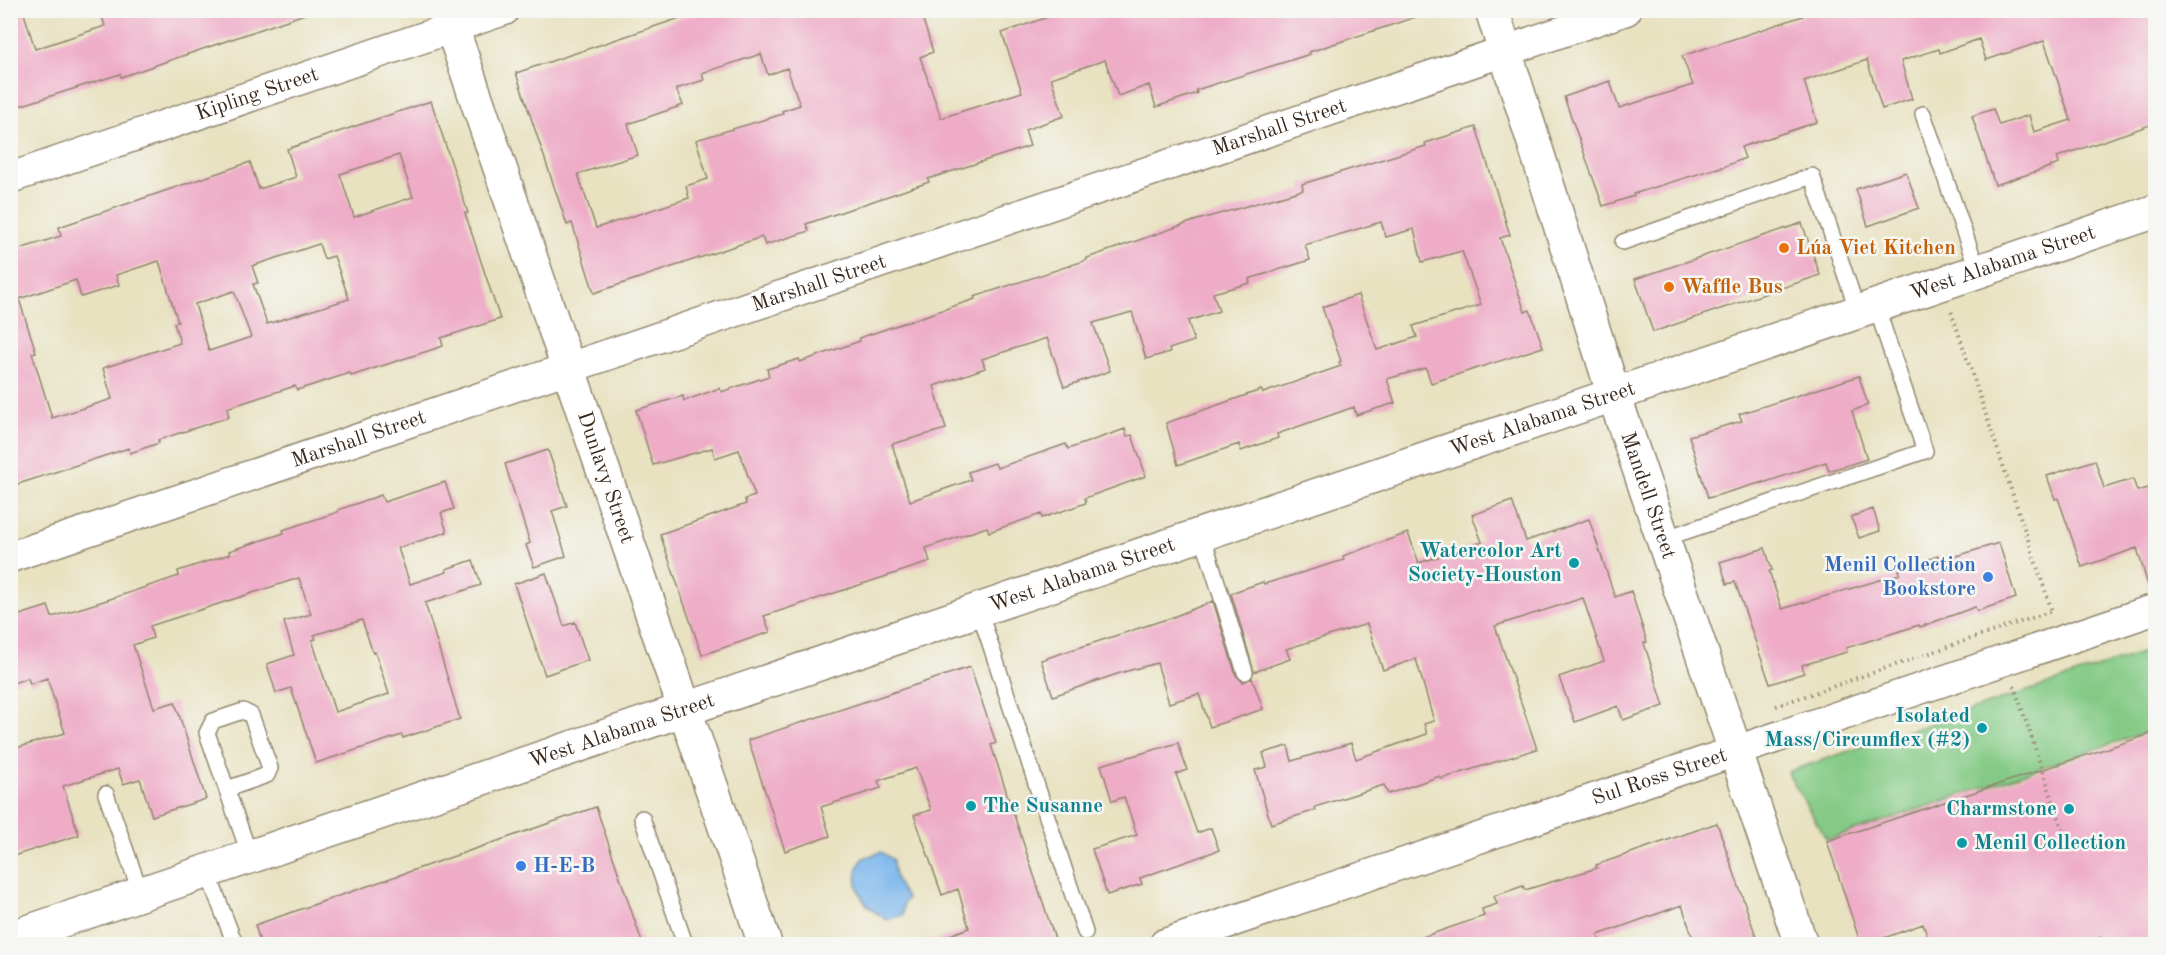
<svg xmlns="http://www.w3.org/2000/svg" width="2166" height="955" font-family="'Old Standard TT',serif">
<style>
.green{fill:#84ca86;stroke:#607a52;stroke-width:1.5}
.water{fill:#7ab6ec;stroke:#5a7085;stroke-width:1.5}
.building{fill:#eeacc7;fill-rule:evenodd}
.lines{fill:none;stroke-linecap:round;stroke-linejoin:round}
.lane-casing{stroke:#928670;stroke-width:18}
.street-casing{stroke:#928670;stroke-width:33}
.secondary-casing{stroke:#928670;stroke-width:36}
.path{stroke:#928670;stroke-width:4;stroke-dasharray:1.5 4.5;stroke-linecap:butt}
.lane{stroke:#fff;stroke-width:15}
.street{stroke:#fff;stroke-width:30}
.secondary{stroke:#fff;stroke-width:33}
.food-dot{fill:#e8710a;stroke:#f6f6f2;stroke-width:2}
.culture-dot{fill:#0f9aa8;stroke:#f6f6f2;stroke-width:2}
.shop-dot{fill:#3f7fe0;stroke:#f6f6f2;stroke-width:2}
.labels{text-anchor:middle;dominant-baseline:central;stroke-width:5;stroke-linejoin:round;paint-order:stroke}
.street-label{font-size:21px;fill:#3b2a1e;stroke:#f6f6f2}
.food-label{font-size:21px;font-weight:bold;fill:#c56008;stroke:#f6f6f2;text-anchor:start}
.culture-label{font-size:21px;font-weight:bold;fill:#0d838f;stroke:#f6f6f2;text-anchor:end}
.shop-label{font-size:21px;font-weight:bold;fill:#366cbe;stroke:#f6f6f2;text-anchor:end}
</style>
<rect width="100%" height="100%" fill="#f6f6f2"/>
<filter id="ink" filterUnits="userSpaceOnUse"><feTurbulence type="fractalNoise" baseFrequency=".0167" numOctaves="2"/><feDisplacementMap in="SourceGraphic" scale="12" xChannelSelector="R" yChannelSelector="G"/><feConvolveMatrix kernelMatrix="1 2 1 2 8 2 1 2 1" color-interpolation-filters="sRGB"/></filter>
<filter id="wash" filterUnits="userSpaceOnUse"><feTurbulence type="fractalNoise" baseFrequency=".008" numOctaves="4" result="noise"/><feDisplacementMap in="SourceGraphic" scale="24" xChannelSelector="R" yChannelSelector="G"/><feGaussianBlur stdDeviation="1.35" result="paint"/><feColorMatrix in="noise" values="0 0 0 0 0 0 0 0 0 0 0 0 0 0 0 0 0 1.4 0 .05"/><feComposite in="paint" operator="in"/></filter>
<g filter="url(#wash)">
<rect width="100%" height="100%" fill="#e8e2c1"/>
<path class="green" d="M2155,648V729L1827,840L1787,772Z"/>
<path class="water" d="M881,852L893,860C893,875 897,886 907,898L903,905V915L885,920L883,916C866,910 854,890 857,872C857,867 861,862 863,858Z"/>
<g id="blocks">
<path class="building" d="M10,10H23L35,49L105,26L100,10H305V14L121,77L120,74L10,109Z
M691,10H920L933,52L920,57L941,118L1022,92L1002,33L1068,10H1421L1422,15L1309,52L1310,54L1196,90L1197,93L1156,107L1149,85L1118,96L1105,60L1051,78L1064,116L1025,130L1030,146L928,179L929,182L806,224L809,231L765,245L762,237L594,293L572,223L567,225L516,73L692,14ZM761,54L768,75L787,68L800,105L782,111L783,114L696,140L708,179L686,186L689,198L596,228L578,174L638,155L628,124L683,105L676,89L704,80L702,73Z
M1801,10H2151L2156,27V123L2057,157L2059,164L1995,185L1972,116L1993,109L1999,125L2029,115L2034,132L2071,120L2044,41L1986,60L1979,39L1940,53L1939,49L1901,61L1912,99L1882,109L1867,60L1804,81L1817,122L1741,147L1745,158L1718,169L1717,168L1633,194L1634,196L1603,206L1564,97L1610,81L1619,108L1693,85L1682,56L1803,16Z
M431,101L468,213H465L500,319L441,338L443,346L351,376L350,373L297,390L295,386L227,408L229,417L158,440L159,443L130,453L129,448L15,485L10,471V252L61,236L59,227L250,162L259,189L296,177L287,149ZM399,155L413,197L354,217L340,174ZM319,244L324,259L334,256L349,299L267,324L253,284L258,283L252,266ZM159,261L178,322L174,323L180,343L103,368L112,399L52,418L32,353L36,352L19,299L76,280L81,297L119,285L116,275ZM234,291L251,337L209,351L195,304Z
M1476,127L1510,235L1500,238L1525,312L1530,310L1543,347L1431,383L1426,368L1387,379L1395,403L1356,415L1354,407L1277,434L1278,438L1241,451L1239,444L1178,465L1166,423L1261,390L1263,393L1341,366L1339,362L1341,361L1322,307L1358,295L1377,350L1417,337L1413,326L1481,305L1462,251L1422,262L1414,229L1386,237L1381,222L1305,245L1310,260L1249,279L1250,283L1213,293L1219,311L1188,321L1194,341L1169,349L1170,352L1146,359L1132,312L1093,323L1110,371L1064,387L1047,338L982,359L985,368L934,386L946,429L892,444L910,501L971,480L968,472L995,463L997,468L1066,444L1068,449L1125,429L1127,436L1132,435L1146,476L1085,498L1086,503L1042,518L1041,514L989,532L987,527L926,548L930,562L764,616L770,632L702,655L660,534L746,504L745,499L755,496L739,450L715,458L712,448L653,465L636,410L683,396L684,401L720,388L721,392L769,376L767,369L799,359L800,362L860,341L859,338L975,299L974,297L1087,260V258L1194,221L1303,190L1302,184L1426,146L1425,143Z
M1906,172L1919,208L1868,226L1856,189Z
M1802,223L1820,275L1653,332L1635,279Z
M1859,376L1868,405L1852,411L1867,459L1829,471L1826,462L1763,483V482L1708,498L1689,436L1742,421L1739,414Z
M548,450L567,506L552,511L566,556L534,567L526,545L530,543L505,464Z
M2095,460L2104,488L2133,479L2137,491L2156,486V592H2150L2137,548L2082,567L2058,498L2055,499L2047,476Z
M445,482L454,509L441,513L447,532L398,548L410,584L447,572L446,569L473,560L481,585L425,603L460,719L403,738L402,735L316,763L291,688L276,693L267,664L294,655L284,622L311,614L299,578L150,626L153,638L133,645L154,708L175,702L206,799L152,816L140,779L123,784L118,769L63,786L79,835L10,857V750L65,733L47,678L30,684L28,678L10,684V618L48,606L52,617L107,600L179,576L178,571L230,554L229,551L284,533L283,530L338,512V510L381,495L384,502ZM362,620L373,653L375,652L389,694L335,712L312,640L316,639L314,635Z
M1512,501L1526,541L1589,519L1615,597L1631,591L1647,642L1644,643L1664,706L1623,720L1618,706L1575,722L1559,677L1604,661L1583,598L1495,626L1537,749L1441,779L1440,776L1388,794L1384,785L1315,807L1316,810L1271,824L1255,770L1267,767L1263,753L1288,746L1292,761L1351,743L1356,759L1427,734L1424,724L1434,721L1416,659L1383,670L1367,624L1286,649L1290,659L1254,672L1231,593L1263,582L1264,584L1344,560L1343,556L1408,533L1419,563L1482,542L1472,515Z
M1873,509L1880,531L1859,538L1851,517Z
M1999,543L2016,598L1977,611L1975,607L1920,627L1919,625L1846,648L1847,652L1802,665L1804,673L1770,684L1735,582L1727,584L1720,562L1765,548L1772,570L1769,571L1782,609L1900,574L1899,570L1938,556L1940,561Z
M546,573L564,626L575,622L588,660L545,675L514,584Z
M1213,601L1236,675L1243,682L1252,678L1263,709L1210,727L1199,694L1169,703L1157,663L1120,673L1053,696L1041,660L1173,617Z
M970,667L996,743L991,745L1057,945H931L930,942L969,928L958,889L942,895L914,815L931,810L916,768L878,781L881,788L821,807L830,836L785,851L748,740Z
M2156,732V938L2136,945H1930L1923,924L1881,939L1883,945H1861L1827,841Z
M1178,743L1187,770L1176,774L1197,833L1211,828L1219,850L1140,878L1142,884L1107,895L1092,849L1137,835L1124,797L1112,801L1101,765Z
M596,807L643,945H261L255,925Z
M1717,823L1759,945H1695L1682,905L1598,935L1601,945H1412L1411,941L1484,916L1482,909L1497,904L1494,896L1523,886L1525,890L1597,868L1596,865Z"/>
</g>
</g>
<g filter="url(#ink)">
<use href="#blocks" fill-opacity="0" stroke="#928670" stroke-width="1.5"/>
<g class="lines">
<g class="lane-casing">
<path id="lane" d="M1923,114L1978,272
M1623,242L1812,176L1858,312
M1202,534L1245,672
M1663,539L1925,451L1876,306
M979,610L1085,932
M227,789L267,775L270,768L251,715L243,711L213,721L207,733L250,856
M106,794L141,894
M642,818L685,944
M207,871L235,944"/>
</g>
<g class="street-casing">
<g id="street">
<path id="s1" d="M10,178L504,10"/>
<path id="s2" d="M10,557L1626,10"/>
<path id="s3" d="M1165,944L2156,609"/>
</g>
</g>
<g class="secondary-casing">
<g id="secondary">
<path id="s4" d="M446,10L765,944"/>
<path id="s5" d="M1492,10L1614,395L1801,944"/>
<path id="s6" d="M10,938L2156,211"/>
</g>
</g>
<path class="path" d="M2014,686L2066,839
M1776,706L2052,611L1951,311
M2099,937L2102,944"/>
<use href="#lane" class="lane"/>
<use href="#street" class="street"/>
<use href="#secondary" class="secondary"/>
</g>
</g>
<g class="food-dot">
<circle cx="1784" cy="248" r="6"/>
<circle cx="1669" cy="287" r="6"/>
</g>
<g class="culture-dot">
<circle cx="1574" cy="563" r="6"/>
<circle cx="1982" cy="728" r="6"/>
<circle cx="971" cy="806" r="6"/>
<circle cx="2069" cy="809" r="6"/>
<circle cx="1962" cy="843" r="6"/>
</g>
<g class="shop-dot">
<circle cx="1988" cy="577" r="6"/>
<circle cx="521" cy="866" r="6"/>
</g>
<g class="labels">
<g class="street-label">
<text stroke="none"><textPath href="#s1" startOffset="261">Kipling Street</textPath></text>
<text stroke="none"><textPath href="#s2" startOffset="1340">Marshall Street</textPath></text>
<text stroke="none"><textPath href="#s6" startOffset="2104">West Alabama Street</textPath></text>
<text stroke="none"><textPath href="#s2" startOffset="854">Marshall Street</textPath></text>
<text stroke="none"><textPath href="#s6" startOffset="1618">West Alabama Street</textPath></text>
<text stroke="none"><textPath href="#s2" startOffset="368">Marshall Street</textPath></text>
<text stroke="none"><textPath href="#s4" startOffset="494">Dunlavy Street</textPath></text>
<text stroke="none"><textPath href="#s5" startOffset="510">Mandell Street</textPath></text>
<text stroke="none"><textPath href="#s6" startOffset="1132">West Alabama Street</textPath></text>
<text stroke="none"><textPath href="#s6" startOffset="646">West Alabama Street</textPath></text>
<text stroke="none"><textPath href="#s3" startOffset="522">Sul Ross Street</textPath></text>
</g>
<g class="food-label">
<text x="1796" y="248">Lúa Viet Kitchen</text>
<text x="1681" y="287">Waffle Bus</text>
</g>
<g class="culture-label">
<text x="1562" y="551">Watercolor Art<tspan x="1562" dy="24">Society-Houston</tspan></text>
<text x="1970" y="716">Isolated<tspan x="1970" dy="24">Mass/Circumflex (#2)</tspan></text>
<text x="983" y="806" text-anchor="start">The Susanne</text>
<text x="2057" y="809">Charmstone</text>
<text x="1974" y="843" text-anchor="start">Menil Collection</text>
</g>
<g class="shop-label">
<text x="1976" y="565">Menil Collection<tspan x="1976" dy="24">Bookstore</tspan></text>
<text x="533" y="866" text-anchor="start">H-E-B</text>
</g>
</g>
<rect width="2166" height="955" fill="none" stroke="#f6f6f2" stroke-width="36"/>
</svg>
